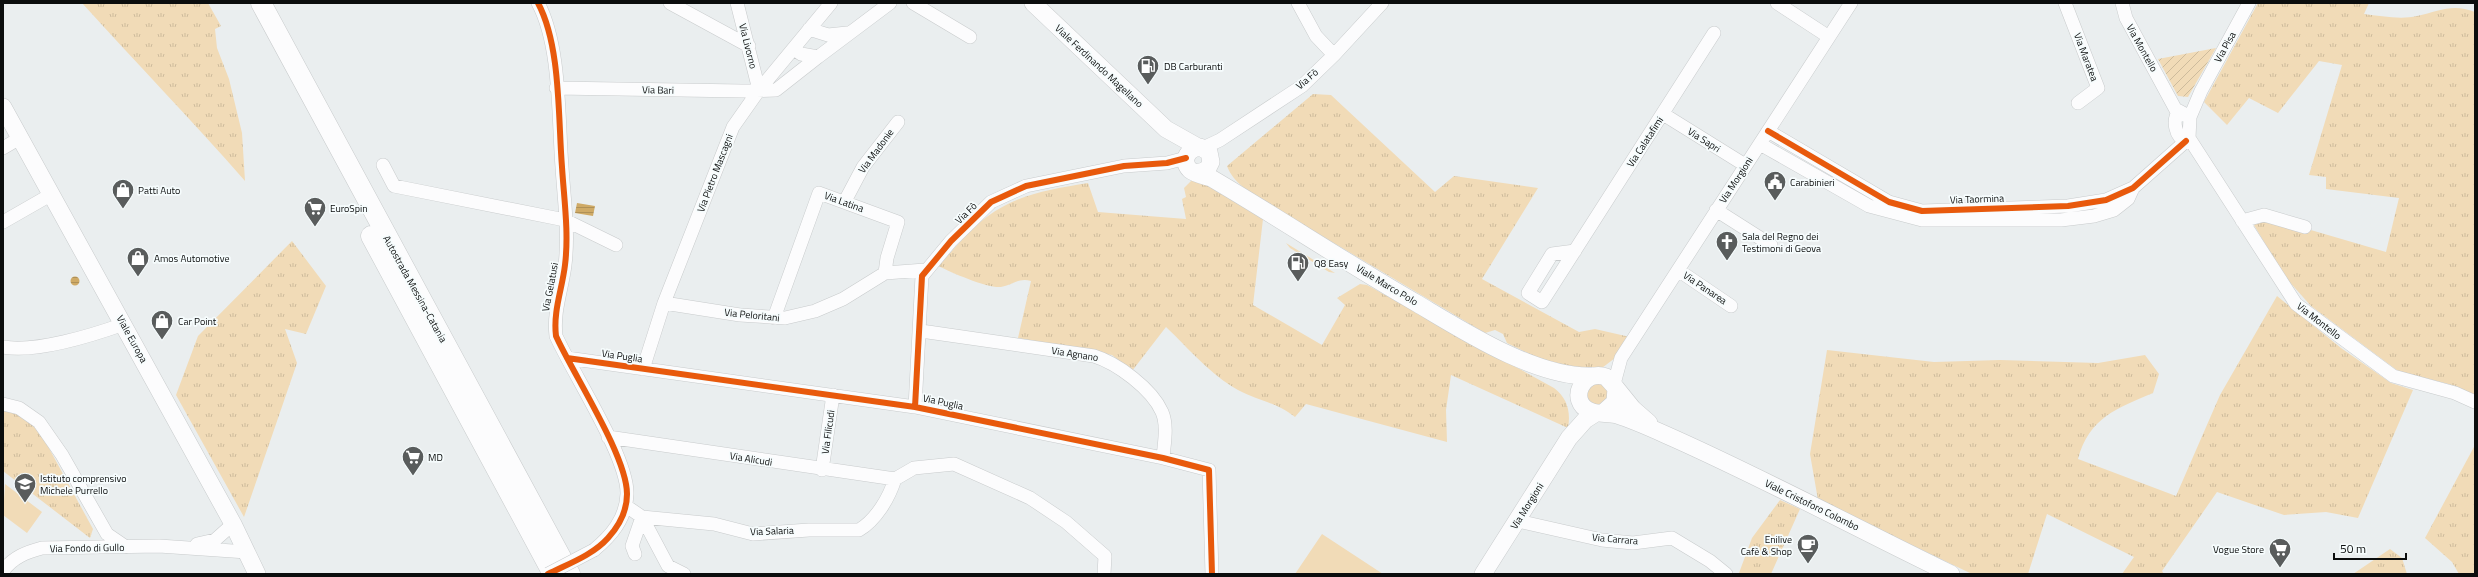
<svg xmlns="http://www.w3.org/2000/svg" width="2478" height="577" font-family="'Titillium Web',sans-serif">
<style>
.grass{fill:url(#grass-tufts)}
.garden{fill:url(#garden-furrows)}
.pitch{fill:#f1dbb7}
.water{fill:url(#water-rules)}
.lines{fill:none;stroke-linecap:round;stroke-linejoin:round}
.minor-casing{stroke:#c8cbcc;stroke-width:14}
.major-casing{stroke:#c8cbcc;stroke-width:18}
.highway-casing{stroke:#c8cbcc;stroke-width:21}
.minor{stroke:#fcfcfd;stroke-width:13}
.major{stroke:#fcfcfd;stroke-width:17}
.highway{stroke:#fcfcfd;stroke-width:20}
.minor-bridge-casing{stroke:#c8cbcc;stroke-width:14;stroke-linecap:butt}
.minor-bridge{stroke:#fcfcfd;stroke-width:13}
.cycleway-casing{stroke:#f6fcfd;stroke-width:8}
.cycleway{stroke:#e8590c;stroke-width:6}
.labels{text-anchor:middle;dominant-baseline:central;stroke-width:3.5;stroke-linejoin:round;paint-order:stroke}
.street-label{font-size:10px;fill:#0b0d0d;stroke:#f6fcfd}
.poi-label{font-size:10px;fill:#0b0d0d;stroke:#f6fcfd;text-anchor:start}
</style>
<defs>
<pattern id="grass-tufts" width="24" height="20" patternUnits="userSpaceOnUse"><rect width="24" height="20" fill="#f1dbb7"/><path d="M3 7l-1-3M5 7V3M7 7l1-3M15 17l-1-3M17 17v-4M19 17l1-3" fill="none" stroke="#cdbb9c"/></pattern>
<pattern id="garden-furrows" width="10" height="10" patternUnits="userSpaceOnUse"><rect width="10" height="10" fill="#f1dbb7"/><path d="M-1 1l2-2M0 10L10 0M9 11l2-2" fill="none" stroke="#cdbb9c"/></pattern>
<pattern id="water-rules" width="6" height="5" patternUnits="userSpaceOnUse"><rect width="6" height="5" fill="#cfaa66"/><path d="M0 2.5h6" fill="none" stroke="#b09157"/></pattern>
</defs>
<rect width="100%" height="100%" fill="#eaeeef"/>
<path class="grass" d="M82,3H208L221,26L215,29L217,48L229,79L242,133L245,181C192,120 136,63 82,3Z
M2258,3H2369L2364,14C2381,16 2401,20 2417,16C2439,11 2453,3 2475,12V396L2456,386L2398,371L2311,306L2285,277L2251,220L2266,217L2386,252L2399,198L2326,189V177L2309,175L2342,65L2319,61L2278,113L2249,98L2227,125L2204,102Z
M1313,94L1331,95L1435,192L1454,176L1538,188L1482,279L1579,332L1595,329L1630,337L1615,358L1598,371L1561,369L1507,343L1503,334L1495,330L1485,333L1265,202C1251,193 1233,183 1227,166Z
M1195,177L1263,219L1253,305L1322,345L1345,305L1337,298L1360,284L1367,285L1554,388C1567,398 1571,411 1568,428L1451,375L1446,410L1447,442L1306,404L1295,417C1274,401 1258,401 1238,390C1211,375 1188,348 1166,327L1132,371L1112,355L1018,338L1031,281C1019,277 1013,285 1001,287C986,288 953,273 938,266C954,250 969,229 988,216C1018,194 1052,189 1088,183L1098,212L1186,219L1182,199L1186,197L1184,188Z
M292,241L326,286L306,334L285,329L297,363L244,517L176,395L198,336Z
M1286,243L1335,273L1329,272L1290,248Z
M2277,296L2341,348L2391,383L2413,390L2358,518L2326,512L2284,515L2217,492L2162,571L2164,574H2122L2134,557L2047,514L2028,574H1972L1818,500L1810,454L1827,350L1934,362L2000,360L2098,363L2145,355L2159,374L2153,393C2117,408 2089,418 2078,459L2176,496L2220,395Z
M1604,381L1613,398L1593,409L1584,390L1586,386Z
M3,410C21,412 34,425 44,439L93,529L90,538L3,471Z
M2475,445V574H2459L2452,562L2425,538Z
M1780,500L1800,509L1771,574L1739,573L1752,538Z
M2390,549L2402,558L2407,574H2353Z"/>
<path class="garden" d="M2216,48L2188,97L2178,96L2158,59Z"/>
<path class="pitch" d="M5,484L42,512L27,533L3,515Z
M1322,534L1383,574H1295Z"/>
<path class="water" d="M577,203L595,206L593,216L575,213Z
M70.5 281a4.5 4.5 0 1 1 9 0a4.5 4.5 0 1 1-9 0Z"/>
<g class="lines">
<g class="minor-casing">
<path id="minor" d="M538,3C561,46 558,118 562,167C564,199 569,233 565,265C562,290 553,311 556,336C573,374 628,457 627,494C626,519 611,536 594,550
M670,3L749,46
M737,3L759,90
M913,3L970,37
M1298,3L1316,36L1334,55
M1777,3L1829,37
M2065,3L2098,88L2078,103
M2122,3L2126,18L2177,112
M809,29L828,35L847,33
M794,49L801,54L818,57L890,3
M556,88L742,91L776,90L818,57
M2179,111L2190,117L2189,138L2186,141C2175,137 2172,120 2179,111Z
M1663,114L1745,165
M2190,117L2201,91L2249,3
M1768,131L1889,202L1922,211L2068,206L2106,200L2133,188L2186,141
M2189,138L2296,304L2393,376L2455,393L2475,402
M1760,144L1869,206L1922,220H2061L2094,216L2114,210L2128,199L2133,188
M3,148L20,138
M1203,148L1220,140L1302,86L1334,55L1382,3
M383,165L394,186L565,220L616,245
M845,201L863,167L898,122
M1716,210L1771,245
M2242,221L2264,215L2305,227
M3,222L52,194
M1575,251L1552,254L1528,293L1542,302L1714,33
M1678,270L1731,306
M664,303L740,315L785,318L815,311L843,299L885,273L925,270
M774,318L819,193L898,222L887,258L885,273
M921,331L1094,356C1117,363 1152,389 1162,412C1168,426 1164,444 1163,458
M3,347C35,353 93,335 124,324
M567,358L915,407L1163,458L1209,470L1212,574
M643,369L664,303L733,127L759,90L831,3
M1614,384L1621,358L1851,3
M3,404L19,408L39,422L62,455L107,534L126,547
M915,407L922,276L951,241L991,202L1026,186L1124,166L1167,163L1186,158
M608,437L895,479
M822,470L833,395
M895,479L914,468L954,464L1030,498L1066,522L1105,556L1104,574
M626,506L642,517L714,524L753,534L809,530H859C876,520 889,498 895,479
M642,517L668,566L684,574
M1518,521L1602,540L1633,543L1672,538L1710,561L1726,574
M197,544L215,540L233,524
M635,554L632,546L642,517
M3,571C13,557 27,552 42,548L159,546L247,552"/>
</g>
<g class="major-casing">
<path id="major" d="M1033,3L1166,129L1198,147
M3,107L233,524L257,574
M1197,173L1207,170L1211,162L1209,152L1200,147C1189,148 1180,160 1190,170C1195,174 1205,176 1211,178C1281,219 1348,264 1418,304C1465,332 1537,378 1592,376
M1616,388L1633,409L1649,423
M1604,412L1615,402L1616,388L1606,377C1583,368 1567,401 1590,411C1599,415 1608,412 1617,415C1636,421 1655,430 1673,438C1767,480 1858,529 1951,574
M1483,574L1569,438L1585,420L1596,413"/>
</g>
<g class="highway-casing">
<path id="highway" d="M261,3L570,574
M371,236L553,574"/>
</g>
<use href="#minor" class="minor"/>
<use href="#major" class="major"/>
<use href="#highway" class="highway"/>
<g class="minor-bridge-casing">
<path id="minor-bridge" d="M548,574L594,550"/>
</g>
<use href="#minor-bridge" class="minor-bridge"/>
<g class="cycleway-casing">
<path id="cycleway" d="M538,3C561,46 558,118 562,167C564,199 569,233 565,265C562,290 553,311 556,336C573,374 627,456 627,494C627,511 619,526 608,538C593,555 568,564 548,574
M1768,131L1889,202L1922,211L2068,206L2106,200L2133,188L2186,141
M567,358L915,407L1163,458L1209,470L1212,574
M915,407L922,276L951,241L991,202L1026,186L1124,166L1167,163L1186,158"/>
</g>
<use href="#cycleway" class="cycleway"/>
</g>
<defs>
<g id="fuel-pin" transform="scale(1.15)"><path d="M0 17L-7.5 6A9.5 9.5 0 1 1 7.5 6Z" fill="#595c5c" stroke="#f6fcfd"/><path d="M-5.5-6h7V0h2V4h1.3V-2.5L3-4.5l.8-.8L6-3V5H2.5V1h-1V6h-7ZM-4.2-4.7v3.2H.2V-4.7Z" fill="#fff"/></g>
<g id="civic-pin" transform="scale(1.15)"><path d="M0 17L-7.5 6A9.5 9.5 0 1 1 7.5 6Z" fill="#595c5c" stroke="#f6fcfd"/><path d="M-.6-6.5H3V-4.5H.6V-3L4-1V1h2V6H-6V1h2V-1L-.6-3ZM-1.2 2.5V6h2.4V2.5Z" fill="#fff"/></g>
<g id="shop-pin" transform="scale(1.15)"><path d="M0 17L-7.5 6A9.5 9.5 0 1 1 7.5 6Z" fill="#595c5c" stroke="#f6fcfd"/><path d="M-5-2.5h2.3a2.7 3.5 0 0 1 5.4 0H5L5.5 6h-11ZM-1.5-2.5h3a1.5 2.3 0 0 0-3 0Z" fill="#fff"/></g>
<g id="supermarket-pin" transform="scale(1.15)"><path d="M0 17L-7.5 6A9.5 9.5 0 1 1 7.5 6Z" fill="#595c5c" stroke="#f6fcfd"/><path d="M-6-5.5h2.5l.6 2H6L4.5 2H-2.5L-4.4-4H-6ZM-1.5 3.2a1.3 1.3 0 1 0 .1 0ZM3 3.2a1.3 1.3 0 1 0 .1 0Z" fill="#fff"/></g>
<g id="church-pin" transform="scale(1.15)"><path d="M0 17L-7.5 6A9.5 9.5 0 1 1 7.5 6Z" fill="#595c5c" stroke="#f6fcfd"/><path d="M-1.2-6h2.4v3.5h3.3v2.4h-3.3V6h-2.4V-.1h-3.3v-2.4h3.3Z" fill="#fff"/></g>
<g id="school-pin" transform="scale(1.15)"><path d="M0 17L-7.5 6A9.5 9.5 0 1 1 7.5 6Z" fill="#595c5c" stroke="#f6fcfd"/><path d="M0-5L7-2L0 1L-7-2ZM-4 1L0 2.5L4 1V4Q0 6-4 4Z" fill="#fff"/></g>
<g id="cafe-pin" transform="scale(1.15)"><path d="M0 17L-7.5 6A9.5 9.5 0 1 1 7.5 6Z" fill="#595c5c" stroke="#f6fcfd"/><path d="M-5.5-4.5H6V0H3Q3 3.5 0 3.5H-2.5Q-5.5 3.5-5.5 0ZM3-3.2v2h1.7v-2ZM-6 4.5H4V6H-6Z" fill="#fff"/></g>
</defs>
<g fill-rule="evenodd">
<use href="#fuel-pin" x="1148" y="66"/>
<use href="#civic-pin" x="1775" y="182"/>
<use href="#shop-pin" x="123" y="190"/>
<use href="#supermarket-pin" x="315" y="208"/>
<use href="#church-pin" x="1727" y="242"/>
<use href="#shop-pin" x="138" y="258"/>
<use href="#fuel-pin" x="1298" y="263"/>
<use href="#shop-pin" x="162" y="321"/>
<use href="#supermarket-pin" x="413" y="457"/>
<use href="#school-pin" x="25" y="484"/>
<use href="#cafe-pin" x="1808" y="545"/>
<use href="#supermarket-pin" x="2280" y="549"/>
</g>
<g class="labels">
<g class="street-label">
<text transform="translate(748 46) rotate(76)">Via Livorno</text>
<text transform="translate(2225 47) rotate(-61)">Via Pisa</text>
<text transform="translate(2142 48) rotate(61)">Via Montello</text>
<text transform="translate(2086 57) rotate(69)">Via Maratea</text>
<text transform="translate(1099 66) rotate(43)">Viale Ferdinando Magellano</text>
<text transform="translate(1307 79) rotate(-41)">Via Fò</text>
<text transform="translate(658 90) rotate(1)">Via Bari</text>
<text transform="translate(1704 140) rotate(32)">Via Sapri</text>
<text transform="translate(1645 142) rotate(-57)">Via Calatafimi</text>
<text transform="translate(876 151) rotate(-54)">Via Madonie</text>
<text transform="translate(715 173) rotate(-69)">Via Pietro Mascagni</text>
<text transform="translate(1736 180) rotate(-57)">Via Morgioni</text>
<text transform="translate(1977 199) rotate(-2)">Via Taormina</text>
<text transform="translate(844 202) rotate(20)">Via Latina</text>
<text transform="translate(966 213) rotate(-44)">Via Fò</text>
<text transform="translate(1387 285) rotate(31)">Viale Marco Polo</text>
<text transform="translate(550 287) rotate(-79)">Via Gelatusi</text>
<text transform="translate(1705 288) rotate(34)">Via Panarea</text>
<text transform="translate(415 289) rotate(61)">Autostrada Messina-Catania</text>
<text transform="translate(752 315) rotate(6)">Via Peloritani</text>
<text transform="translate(2319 321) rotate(38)">Via Montello</text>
<text transform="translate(132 339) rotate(61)">Viale Europa</text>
<text transform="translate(1075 354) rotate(9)">Via Agnano</text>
<text transform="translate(622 356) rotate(8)">Via Puglia</text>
<text transform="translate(943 402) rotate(12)">Via Puglia</text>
<text transform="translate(828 432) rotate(-82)">Via Filicudi</text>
<text transform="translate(751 459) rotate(9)">Via Alicudi</text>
<text transform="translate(1812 505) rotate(26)">Viale Cristoforo Colombo</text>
<text transform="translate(1527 506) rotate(-58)">Via Morgioni</text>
<text transform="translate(772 531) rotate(-2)">Via Salaria</text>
<text transform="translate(1615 539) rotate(5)">Via Carrara</text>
<text transform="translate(87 548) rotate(-1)">Via Fondo di Gullo</text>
</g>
<g class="poi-label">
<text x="1164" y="66">DB Carburanti</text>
<text x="1790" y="182">Carabinieri</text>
<text x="138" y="190">Patti Auto</text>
<text x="330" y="208">EuroSpin</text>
<text x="1742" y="236">Sala del Regno dei<tspan x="1742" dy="12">Testimoni di Geova</tspan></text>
<text x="154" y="258">Amos Automotive</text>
<text x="1314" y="263">Q8 Easy</text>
<text x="178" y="321">Car Point</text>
<text x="428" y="457">MD</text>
<text x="40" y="478">Istituto comprensivo<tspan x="40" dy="12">Michele Purrello</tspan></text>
<text x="1792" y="539" text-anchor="end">Enilive<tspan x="1792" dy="12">Cafè &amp; Shop</tspan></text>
<text x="2264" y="549" text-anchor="end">Vogue Store</text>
</g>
</g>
<rect width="2478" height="577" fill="none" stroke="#0b0d0d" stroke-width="8"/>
<path d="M2334 553v6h72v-6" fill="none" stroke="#0b0d0d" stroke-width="2"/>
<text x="2340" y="553" font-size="12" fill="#0b0d0d" stroke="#f6fcfd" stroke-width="3" paint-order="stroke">50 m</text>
</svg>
